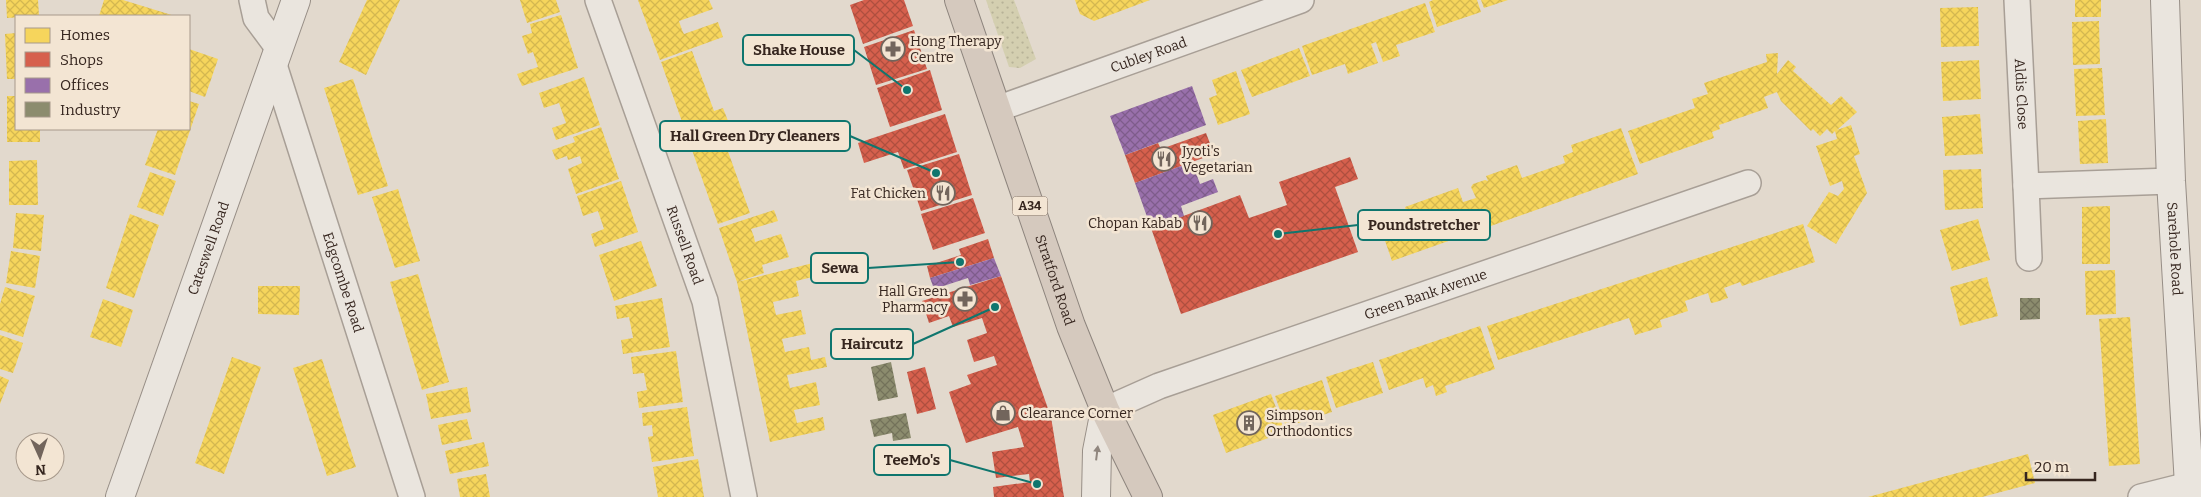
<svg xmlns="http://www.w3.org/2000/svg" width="2201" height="497" font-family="Bitter,serif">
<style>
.grass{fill:url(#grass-dots)}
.homes{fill:url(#homes-cross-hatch)}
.shops{fill:url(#shops-cross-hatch)}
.offices{fill:url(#offices-cross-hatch)}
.industry{fill:url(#industry-cross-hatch)}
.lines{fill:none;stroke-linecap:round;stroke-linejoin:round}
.street-casing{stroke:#a89f96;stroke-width:28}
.secondary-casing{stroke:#978e86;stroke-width:30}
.highway-casing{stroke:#8d847d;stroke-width:30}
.street{stroke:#eae5de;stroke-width:25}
.secondary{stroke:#eae5de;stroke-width:28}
.highway{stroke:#d5c9be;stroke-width:28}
.oneway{fill:#90867e}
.labels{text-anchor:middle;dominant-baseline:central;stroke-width:5;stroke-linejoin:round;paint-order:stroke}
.shield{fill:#f3e5d3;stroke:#6f5f55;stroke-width:1}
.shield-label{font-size:12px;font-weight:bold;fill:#36261f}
.poi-label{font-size:14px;fill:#36261f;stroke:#f3e5d3;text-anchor:start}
.street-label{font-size:14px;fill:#36261f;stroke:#f3e5d3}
.leader{fill:none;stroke:#0f766e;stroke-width:2}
.callout-dot{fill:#0f766e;stroke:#f3e5d3;stroke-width:2}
.callout{fill:#f3e5d3;stroke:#0f766e;stroke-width:2}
.callout-label{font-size:15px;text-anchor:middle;font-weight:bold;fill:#36261f}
</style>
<defs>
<pattern id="grass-dots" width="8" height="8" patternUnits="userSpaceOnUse" patternTransform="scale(1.25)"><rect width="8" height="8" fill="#d4cfb0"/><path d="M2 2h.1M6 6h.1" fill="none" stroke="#b7b297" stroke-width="1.8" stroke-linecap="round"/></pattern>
<pattern id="homes-cross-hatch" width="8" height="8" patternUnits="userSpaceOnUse" patternTransform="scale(1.25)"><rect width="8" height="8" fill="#f6d55c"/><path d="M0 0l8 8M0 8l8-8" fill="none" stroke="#d4b750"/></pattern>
<pattern id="shops-cross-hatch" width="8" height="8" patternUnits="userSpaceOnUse" patternTransform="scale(1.25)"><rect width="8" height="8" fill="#d6604d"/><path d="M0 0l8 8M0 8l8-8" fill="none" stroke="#ae4f3f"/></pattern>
<pattern id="offices-cross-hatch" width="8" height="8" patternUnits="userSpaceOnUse" patternTransform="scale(1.25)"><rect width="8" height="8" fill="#9970ab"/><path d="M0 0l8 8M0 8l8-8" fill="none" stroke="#7e5c8b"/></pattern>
<pattern id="industry-cross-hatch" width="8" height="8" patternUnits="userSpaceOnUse" patternTransform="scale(1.25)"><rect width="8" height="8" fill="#8c8c6e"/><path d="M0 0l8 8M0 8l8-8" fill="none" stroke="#73725a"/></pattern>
</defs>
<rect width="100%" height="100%" fill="#e2d9cd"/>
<path class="grass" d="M986,0H1014L1036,59L1020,68L1009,67Z"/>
<path class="homes" d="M6,0H38L39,16L7,18Z
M104,0H123L175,16H99Z
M367,0H400L366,75L339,62Z
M520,0H556L560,12L527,23Z
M638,0H709L713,9L679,21L682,30L684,34L718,22L723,37L660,60Z
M1075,0H1150L1094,21L1080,14Z
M1433,0H1477L1481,12L1437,27L1429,2Z
M1481,0H1508L1484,8Z
M2075,0H2101V17H2075Z
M1425,3L1435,32L1396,45L1400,56L1383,62L1376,42L1371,44L1378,63L1348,74L1345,64L1312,75L1302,46Z
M1978,7L1979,46L1941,47L1940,8Z
M561,15L578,68L522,86L517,74L538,67L533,52L528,54L522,36L532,33L530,24Z
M2099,21L2100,64L2073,65L2072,22Z
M16,33V79H7L5,34Z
M1299,48L1310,76L1252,97L1241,70Z
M189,49L218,59L205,97L189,91Z
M692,51L714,111L723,108L735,139L725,143L750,213L718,224L661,62Z
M1778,53L1777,74L1788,60L1796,67L1793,71L1831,105L1841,96L1857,112L1837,130L1851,125L1860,154L1854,156L1867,193L1836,244L1807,226L1829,192L1838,196L1844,189L1842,181L1830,186L1816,146L1837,139L1835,131L1832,134L1827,129L1820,136L1813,129L1811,131L1781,101L1777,92L1764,97L1768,108L1719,125L1720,129L1712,132L1714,138L1640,164L1628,131L1695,108L1692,99L1708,94L1704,83L1767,62L1766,54Z
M1979,60L1981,99L1943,101L1941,62Z
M2102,68L2105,115L2076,116L2074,69Z
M1236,71L1250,114L1218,125L1209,98L1217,95L1212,80Z
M584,77L600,125L556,140L552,128L566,123L559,103L544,108L539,93Z
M353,79L388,186L358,195L324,88Z
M7,96H16V129H40V142H7Z
M189,101L199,104L175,175L145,165L158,129H189Z
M1980,114L1983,154L1945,156L1942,117Z
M2106,119L2108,163L2080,164L2078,121Z
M601,127L619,179L576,194L568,169L582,163L580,156L568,160L567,156L556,160L552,150L575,142L573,137Z
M1621,128L1638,174L1392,261L1382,232L1410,222L1405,207L1458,188L1463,202L1476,198L1471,187L1473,184L1485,180L1488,181L1486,176L1517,165L1522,178L1565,163L1563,156L1573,152L1571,145Z
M37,160L38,205H9V161Z
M1981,169L1983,208L1945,210L1943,170Z
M150,172L176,181L163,216L137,207Z
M621,181L638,232L595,247L591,234L604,229L598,211L583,216L577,196Z
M398,189L420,261L395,268L372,197Z
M2110,206V264H2082V207Z
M774,210L778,221L751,229L754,237L755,242L781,234L789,257L762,265L764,273L737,282L719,228Z
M16,213L44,215L41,251L13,248Z
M130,214L159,225L134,298L106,288Z
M1978,219L1990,260L1952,271L1940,230Z
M1803,224L1815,262L1742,286L1740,282L1724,288L1728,298L1716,302L1711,303L1708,293L1685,301L1688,311L1660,320L1662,327L1635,335L1629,318L1498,360L1487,326Z
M641,241L657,286L614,301L599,255Z
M11,251L40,256L35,288L6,283Z
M817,262L821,275L796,281L799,296L773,302L776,315L801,310L806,334L782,339L785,352L809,347L811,360L825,357L827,367L787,375L790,388L816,382L820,405L794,410L797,423L823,417L825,430L770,442L737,282Z
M2115,270L2116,314L2086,315L2085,271Z
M418,274L449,382L422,390L390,282Z
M1987,277L1998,316L1960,326L1950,287Z
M258,286H300L299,315L258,314Z
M5,287L35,296L23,337L0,330V304Z
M662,298L670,347L623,354L621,340L633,338L631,327L629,317L617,319L615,306Z
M103,299L133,310L121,347L90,337Z
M2130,317L2140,464L2109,466L2099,319Z
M1480,326L1495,369L1445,386L1447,392L1436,396L1433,385L1426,388L1423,378L1389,390L1379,360Z
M0,335L23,343L13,373L0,369Z
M676,351L683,402L639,408L637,392L647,390L644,373L633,374L631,357Z
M232,357L261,367L224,474L195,463Z
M322,359L356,467L327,476L293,368Z
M1373,362L1383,393L1336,408L1326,377Z
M0,376L9,380L0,404Z
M1322,380L1332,412L1286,427L1275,396Z
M467,387L471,412L431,419L426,394Z
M1271,394L1285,432L1226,453L1213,415Z
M687,407L694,456L652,462L648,437L653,436L652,425L643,426L642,413Z
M467,419L472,439L442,445L438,425Z
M484,442L489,466L450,474L445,451Z
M2028,454L2035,483L1982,497H1868Z
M698,459L704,497H658L653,467Z
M486,474L490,497H460L457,479Z"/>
<path class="shops" d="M864,0H904L913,26L863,44L850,5Z
M914,30L927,69L876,85L864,47Z
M930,70L942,110L890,127L877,88Z
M945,114L957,152L904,169L898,152L864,163L858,143Z
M1206,133L1214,154L1135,183L1125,155L1158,143L1161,149Z
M959,154L972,195L921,211L907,170Z
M1350,157L1358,179L1335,187L1358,252L1181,314L1151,228L1240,195L1249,218L1287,205L1279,182Z
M973,198L985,233L933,250L921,214Z
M988,239L994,258L930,278L927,266L961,255L959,249Z
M1001,276L1051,417L1064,497H994L993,487L1030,482L1029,474L996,478L992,452L1024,447L1018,427L966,443L949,392L971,384L967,375L997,365L994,356L974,362L967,340L987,333L982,318L953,327L949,316L929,323L922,301Z
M925,367L936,409L917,414L907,372Z"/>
<path class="offices" d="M1192,86L1206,125L1125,155L1110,116Z
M1192,162L1200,184L1213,179L1218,192L1181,206L1184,216L1151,228L1135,183Z
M994,258L1001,276L970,285L968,278L934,289L930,278Z"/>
<path class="industry" d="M2020,298H2040V319L2020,320Z
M891,362L898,397L878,401L871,367Z
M906,413L911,438L893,441L892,433L874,437L870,420Z"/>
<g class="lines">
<g class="street-casing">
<g id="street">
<path d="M252,0L256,18L279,49"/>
<path id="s1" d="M598,0L705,301L744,497"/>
<path id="s2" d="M2017,0L2026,186L2171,181"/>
<path id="s3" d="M274,65L412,497"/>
<path id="s4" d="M997,109L1301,0"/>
<path d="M2026,186L2029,258"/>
<path id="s5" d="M1105,410L1159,386L1748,183"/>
<path d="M2141,497L2189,485"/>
</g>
</g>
<g class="secondary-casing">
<g id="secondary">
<path id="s6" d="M2165,0L2171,181L2189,485L2193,497"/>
<path id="s7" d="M120,497L296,0"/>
<path d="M1096,497L1097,451L1105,410"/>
</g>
</g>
<g class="highway-casing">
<g id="highway">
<path id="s8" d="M959,0L1071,326L1105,410L1148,497"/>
</g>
</g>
<use href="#street" class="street"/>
<use href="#secondary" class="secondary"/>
<use href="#highway" class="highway"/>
</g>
<defs><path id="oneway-solid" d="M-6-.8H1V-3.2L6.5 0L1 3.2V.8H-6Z" transform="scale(1.25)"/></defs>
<use class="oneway" href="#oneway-solid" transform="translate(1097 453) rotate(-83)"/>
<defs>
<g id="pharmacy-ring" transform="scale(1.25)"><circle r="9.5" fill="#f3e5d3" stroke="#72655c" stroke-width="1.5"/><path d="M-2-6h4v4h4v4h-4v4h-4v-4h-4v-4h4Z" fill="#72655c"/></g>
<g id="restaurant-ring" transform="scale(1.25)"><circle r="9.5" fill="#f3e5d3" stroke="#72655c" stroke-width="1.5"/><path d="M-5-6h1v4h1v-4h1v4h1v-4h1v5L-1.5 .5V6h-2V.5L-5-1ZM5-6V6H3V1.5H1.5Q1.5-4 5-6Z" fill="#72655c"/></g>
<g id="shop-ring" transform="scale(1.25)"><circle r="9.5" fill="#f3e5d3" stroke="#72655c" stroke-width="1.5"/><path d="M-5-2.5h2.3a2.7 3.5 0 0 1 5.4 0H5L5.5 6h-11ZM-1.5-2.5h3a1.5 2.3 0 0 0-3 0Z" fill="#72655c"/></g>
<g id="building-ring" transform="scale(1.25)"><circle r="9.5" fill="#f3e5d3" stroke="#72655c" stroke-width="1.5"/><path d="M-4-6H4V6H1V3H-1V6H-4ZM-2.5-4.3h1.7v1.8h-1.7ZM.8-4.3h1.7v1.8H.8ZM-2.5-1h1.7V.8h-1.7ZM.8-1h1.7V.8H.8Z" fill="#72655c"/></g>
</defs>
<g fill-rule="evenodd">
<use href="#pharmacy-ring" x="893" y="49"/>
<use href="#restaurant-ring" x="1164" y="159"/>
<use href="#restaurant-ring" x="943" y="193"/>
<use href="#restaurant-ring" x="1200" y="223"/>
<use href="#pharmacy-ring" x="965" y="299"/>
<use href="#shop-ring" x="1003" y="413"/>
<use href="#building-ring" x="1249" y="423"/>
</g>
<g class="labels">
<rect class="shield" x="1012.5" y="196.5" width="35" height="19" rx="4"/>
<g class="shield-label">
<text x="1030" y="206">A34</text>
</g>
<g class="poi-label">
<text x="910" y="41">Hong Therapy<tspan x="910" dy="16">Centre</tspan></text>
<text x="1182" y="151">Jyoti's<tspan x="1182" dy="16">Vegetarian</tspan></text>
<text x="926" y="193" text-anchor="end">Fat Chicken</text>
<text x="1182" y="223" text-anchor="end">Chopan Kabab</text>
<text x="948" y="291" text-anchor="end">Hall Green<tspan x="948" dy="16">Pharmacy</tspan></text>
<text x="1020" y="413">Clearance Corner</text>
<text x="1266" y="415">Simpson<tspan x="1266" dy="16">Orthodontics</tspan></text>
</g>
<g class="street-label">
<text stroke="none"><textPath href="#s4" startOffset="161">Cubley Road</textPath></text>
<text stroke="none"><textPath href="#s2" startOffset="94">Aldis Close</textPath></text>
<text stroke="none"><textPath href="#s1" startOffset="260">Russell Road</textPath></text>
<text stroke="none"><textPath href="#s7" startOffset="264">Cateswell Road</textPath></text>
<text stroke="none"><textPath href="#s6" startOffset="249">Sarehole Road</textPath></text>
<text stroke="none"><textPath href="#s8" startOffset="296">Stratford Road</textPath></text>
<text stroke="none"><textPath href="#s3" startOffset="228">Edgcombe Road</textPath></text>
<text stroke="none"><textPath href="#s5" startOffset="341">Green Bank Avenue</textPath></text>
</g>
</g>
<path class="leader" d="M907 90L854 50M936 173L850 136M1278 234L1358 225M960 262L868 268M995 307L913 344M1037 484L950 460"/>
<g class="callout-dot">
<circle cx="907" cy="90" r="5"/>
<circle cx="936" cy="173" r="5"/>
<circle cx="1278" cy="234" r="5"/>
<circle cx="960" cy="262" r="5"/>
<circle cx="995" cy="307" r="5"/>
<circle cx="1037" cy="484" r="5"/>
</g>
<g class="callout">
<rect x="743" y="35" width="111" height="30" rx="5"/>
<rect x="660" y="121" width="190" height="30" rx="5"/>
<rect x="1358" y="210" width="132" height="30" rx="5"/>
<rect x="811" y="253" width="57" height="30" rx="5"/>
<rect x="831" y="329" width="82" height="30" rx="5"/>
<rect x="874" y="445" width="76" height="30" rx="5"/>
</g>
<g class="callout-label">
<text x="799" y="55">Shake House</text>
<text x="755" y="141">Hall Green Dry Cleaners</text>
<text x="1424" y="230">Poundstretcher</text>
<text x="840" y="273">Sewa</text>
<text x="872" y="349">Haircutz</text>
<text x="912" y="465">TeeMo's</text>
</g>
<rect x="15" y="15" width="175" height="115" fill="#f3e5d3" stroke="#a7998b"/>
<rect x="25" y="28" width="25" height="15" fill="#f6d55c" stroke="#a7998b"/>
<text x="60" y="40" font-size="15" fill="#36261f">Homes</text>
<rect x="25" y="52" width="25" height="15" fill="#d6604d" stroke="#a7998b"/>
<text x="60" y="65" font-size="15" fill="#36261f">Shops</text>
<rect x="25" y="78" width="25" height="15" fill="#9970ab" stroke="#a7998b"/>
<text x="60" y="90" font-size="15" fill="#36261f">Offices</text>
<rect x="25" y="102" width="25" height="15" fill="#8c8c6e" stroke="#a7998b"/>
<text x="60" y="115" font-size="15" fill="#36261f">Industry</text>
<g transform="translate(40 457) rotate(177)"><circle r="24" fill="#f3e5d3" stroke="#a7998b"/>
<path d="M0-4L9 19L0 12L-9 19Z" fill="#72655c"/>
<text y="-8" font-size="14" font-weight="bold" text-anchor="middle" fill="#36261f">N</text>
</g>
<path d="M2026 472v8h69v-8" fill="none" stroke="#36261f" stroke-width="2.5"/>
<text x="2034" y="472" font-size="15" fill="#36261f" stroke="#f3e5d3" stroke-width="4" paint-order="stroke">20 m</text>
</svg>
